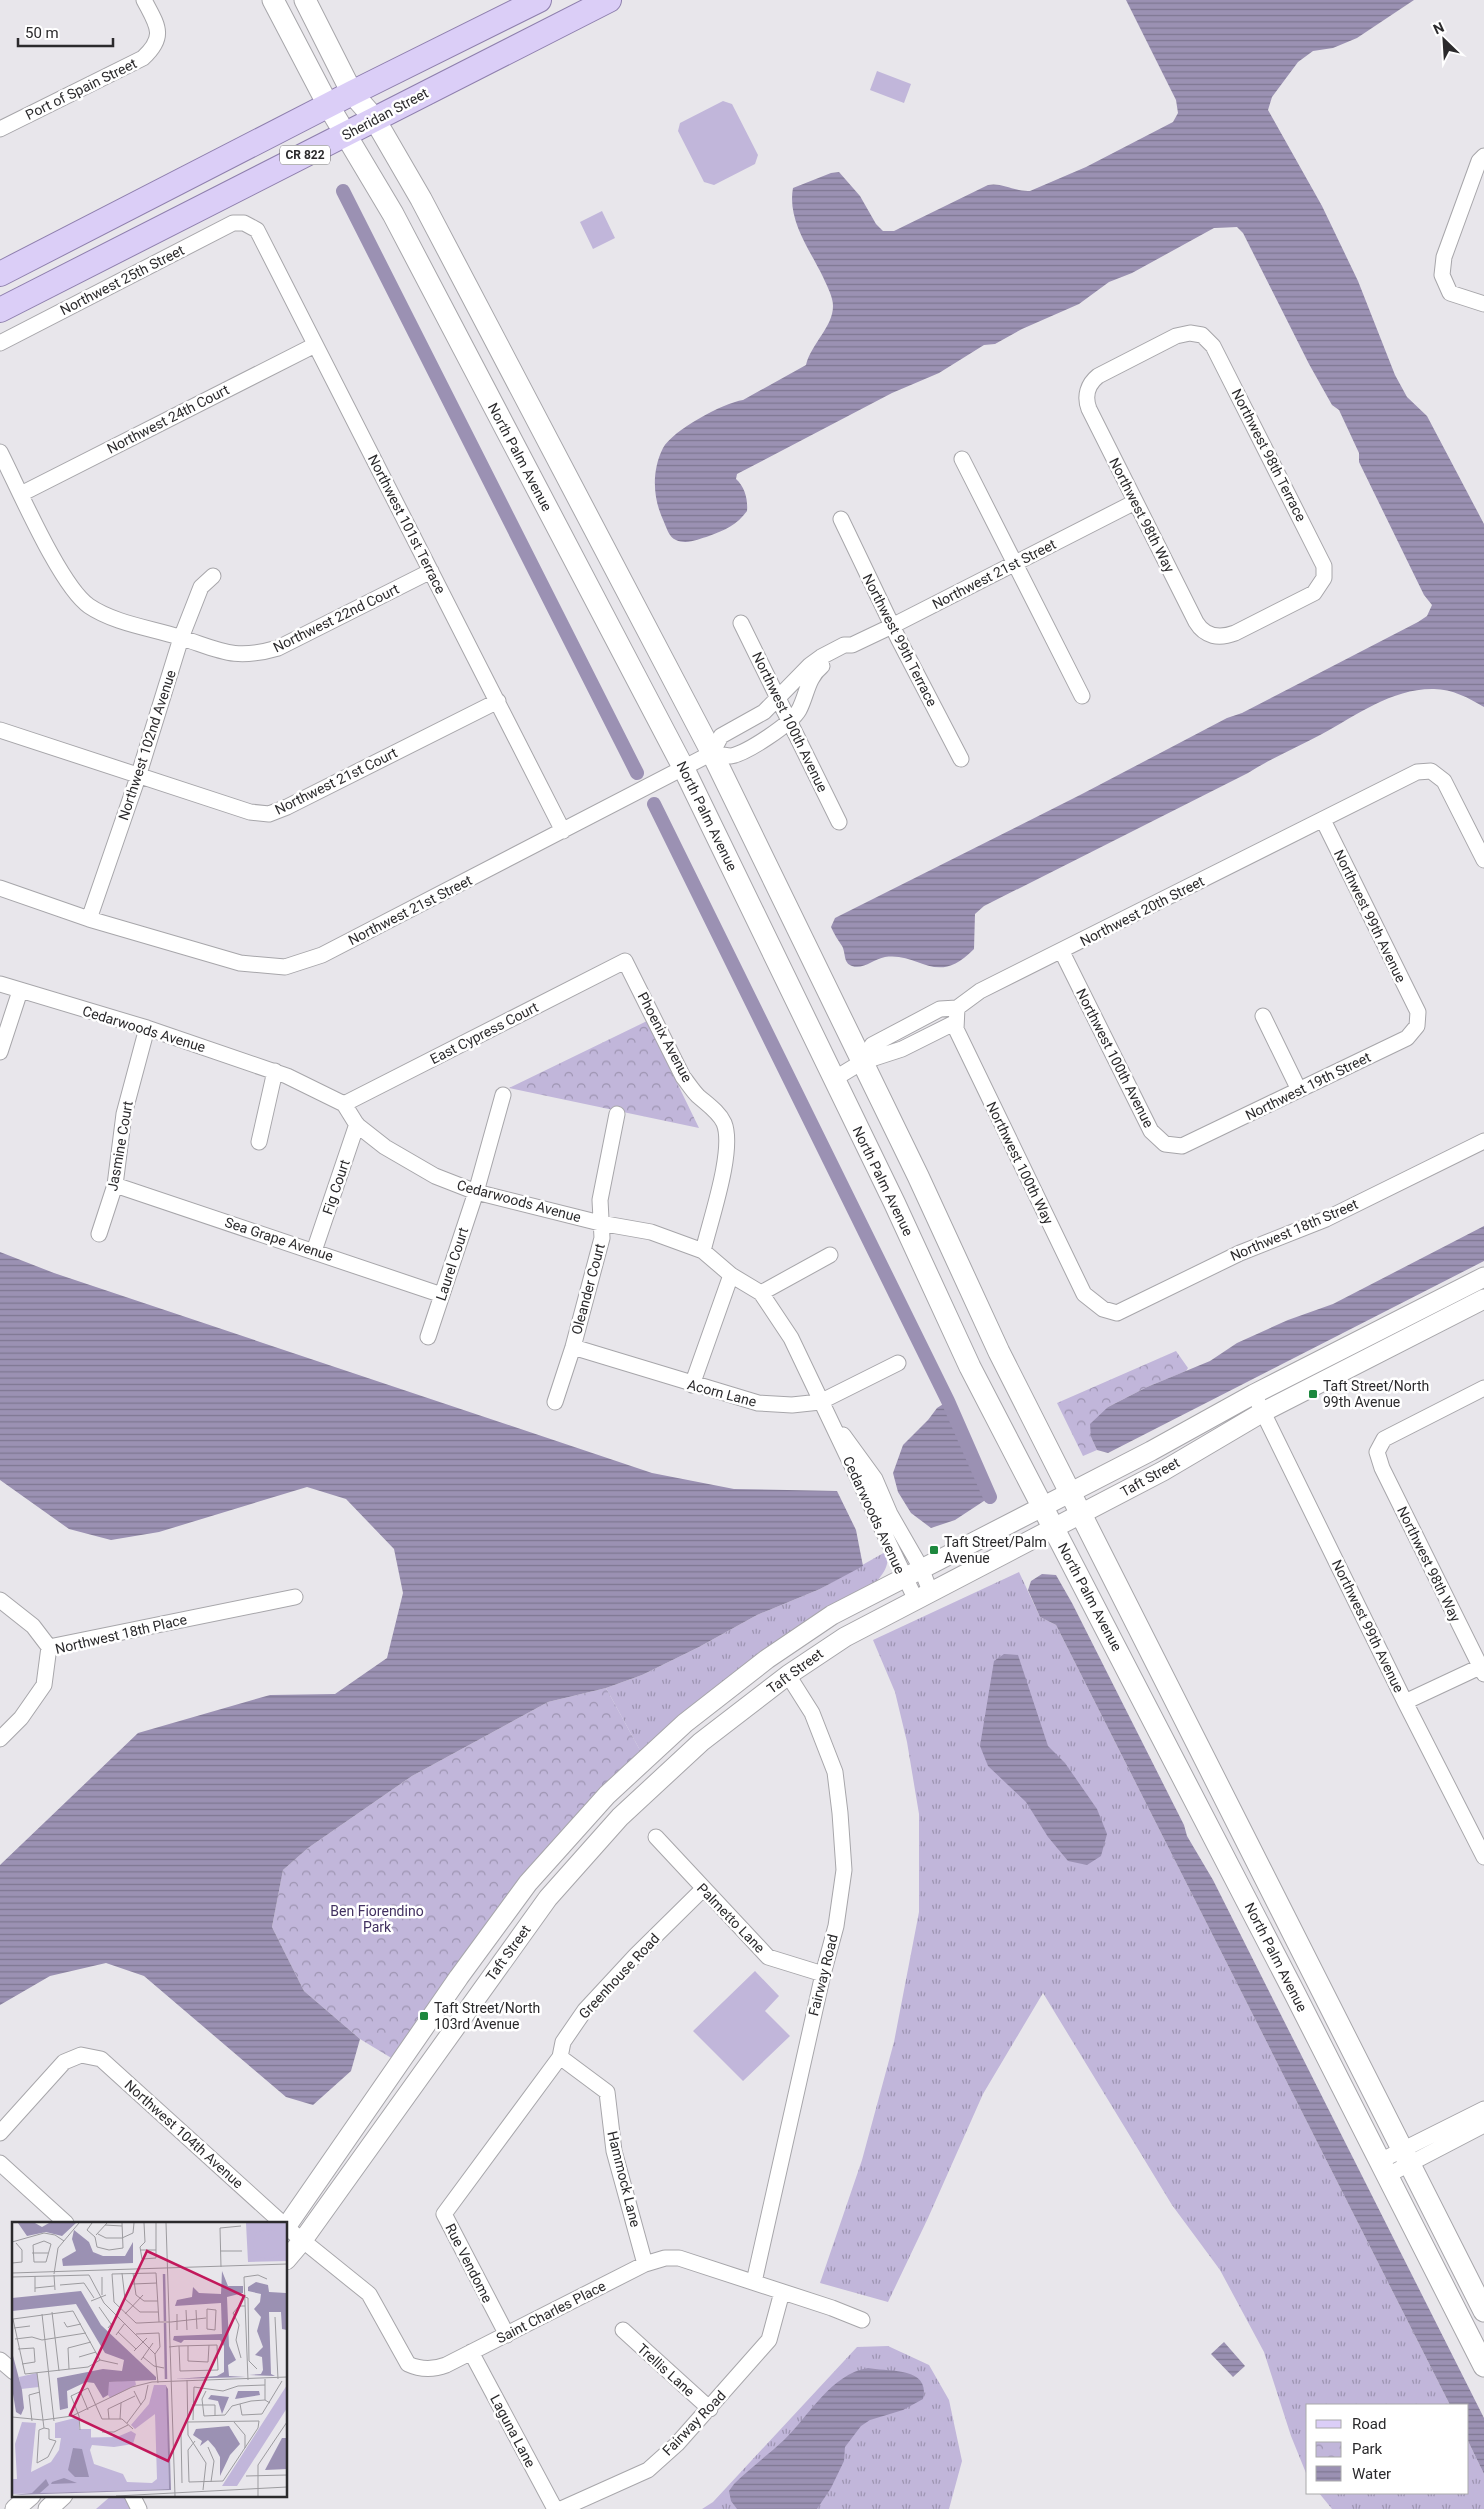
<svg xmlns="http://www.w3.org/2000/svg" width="1484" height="2509" font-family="Roboto,sans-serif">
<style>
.grass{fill:url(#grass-tufts)}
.park{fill:url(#park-crowns)}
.pitch{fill:#c1b6da}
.water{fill:url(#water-rules)}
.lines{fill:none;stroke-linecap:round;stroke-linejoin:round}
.canal{stroke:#9b91b3;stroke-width:14}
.minor-casing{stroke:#a7a6aa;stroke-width:17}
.tertiary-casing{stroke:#a7a6aa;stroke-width:21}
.secondary-casing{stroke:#a7a6aa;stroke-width:23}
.primary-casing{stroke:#8e7fad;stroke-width:26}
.minor{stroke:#fff;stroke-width:15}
.tertiary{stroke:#fff;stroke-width:19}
.secondary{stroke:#fff;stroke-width:21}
.primary{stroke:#dbcef7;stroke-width:24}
.poi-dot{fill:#1d883e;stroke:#fff;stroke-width:2}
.labels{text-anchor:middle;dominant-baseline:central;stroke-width:5;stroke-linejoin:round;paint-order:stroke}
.shield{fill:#fff;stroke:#6b6a6b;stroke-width:1}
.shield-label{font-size:12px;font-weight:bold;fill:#2b2a2c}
.street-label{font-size:14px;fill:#2b2a2c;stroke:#fff}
.poi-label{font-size:14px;fill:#2b2a2c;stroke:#fff;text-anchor:start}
.park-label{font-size:14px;fill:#413060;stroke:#fff}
.inset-river{fill:none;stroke:#9b91b3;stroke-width:2.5}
.inset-road{fill:none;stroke:#9c9b9f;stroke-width:1}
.view{fill:#c2185b;fill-opacity:0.15;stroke:#c2185b;stroke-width:2.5}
.inset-edge{fill:none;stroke:#2b2a2c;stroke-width:2.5}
</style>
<defs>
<pattern id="grass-tufts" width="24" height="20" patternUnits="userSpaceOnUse" patternTransform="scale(1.25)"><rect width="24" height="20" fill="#c1b6da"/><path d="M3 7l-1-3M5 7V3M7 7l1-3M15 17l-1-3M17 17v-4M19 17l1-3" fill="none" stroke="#9d94b1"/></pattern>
<pattern id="park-crowns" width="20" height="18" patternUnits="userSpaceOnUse" patternTransform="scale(1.25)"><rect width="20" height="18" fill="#c1b6da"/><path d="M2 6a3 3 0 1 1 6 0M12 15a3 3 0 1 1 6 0" fill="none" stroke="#9d94b1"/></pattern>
<pattern id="water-rules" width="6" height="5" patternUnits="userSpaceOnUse" patternTransform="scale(1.25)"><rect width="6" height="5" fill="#9b91b3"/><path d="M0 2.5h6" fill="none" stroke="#7f7792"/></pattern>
</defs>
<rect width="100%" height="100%" fill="#e8e6eb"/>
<path class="grass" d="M887,1551C889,1564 886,1570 878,1580L762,1652L690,1707L641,1752L606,1688L642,1675L699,1647L757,1615L820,1589Z
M1019,1572L1040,1617L1056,1625L1450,2405H1308V2478L1291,2436L1264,2352L1220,2270L1172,2205L1043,1993L983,2094L928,2218L888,2302L820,2283L862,2160L894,2042L919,1912V1814L907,1742L895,1692L873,1640Z
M888,2346L929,2365L949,2400L962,2461L949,2509H702L713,2502L857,2347Z
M1468,2441L1484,2474V2509H1332L1319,2493H1468Z"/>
<path class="park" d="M647,1021L699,1128L509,1088Z
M1176,1351L1188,1368L1186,1371L1147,1387L1108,1407L1091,1437L1097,1450L1083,1456L1057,1403Z
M606,1688L641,1752L393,2059L360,2039L304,1991L272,1927L283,1870L308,1848L412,1776L548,1702Z"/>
<path class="pitch" d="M877,71L911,84L904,103L870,90Z
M723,101L732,104L758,155L755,164L714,185L704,182L678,131L680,123Z
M602,211L615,238L593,249L580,222Z
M755,1971L779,1996L765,2011L790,2036L743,2081L693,2031Z
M112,2495H125L132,2509H96Z"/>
<path class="water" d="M1126,0H1414L1357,38L1333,48L1313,51L1298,62L1272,97L1268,110L1322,206L1358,281L1395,375L1407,397L1427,416L1484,524V707C1469,698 1452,689 1434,689C1393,688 1357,715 1322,734C1297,747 1272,758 1248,773L984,906L975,914L974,949C936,988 921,952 885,957C874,959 863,970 852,966C843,963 846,953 842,946C838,940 834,934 831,927L835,918L1082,794L1227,718L1242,713L1418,622L1427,616L1432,605L1424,595L1359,462V453L1339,410L1332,405L1309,364L1243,233L1237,227L1214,228L1132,273L1109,282L1079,304L1022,329L995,344L984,345L939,373L892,393L737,474L736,479C745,487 748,500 747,511C737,525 725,530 709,536C699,539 687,545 676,540C669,537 667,529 664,522C653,499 651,472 663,448C673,430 723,403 743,400L806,365C811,344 833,327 833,306C833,297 827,286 823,277C810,250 787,220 793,188L831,173L839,172L860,196L876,224L883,231H894L988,185C1002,182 1015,192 1030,191L1086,167L1173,122L1178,113L1176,100Z
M1484,1226V1261L1108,1453L1097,1450L1091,1437L1090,1424L1108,1407L1147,1387L1210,1361L1237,1343L1288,1320L1333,1304Z
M0,1252L54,1273L652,1473L734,1489L837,1491L856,1530L863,1566L820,1589L757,1615L699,1647L642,1675L606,1688L548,1702L412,1776L308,1848L283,1870L272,1927L304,1991L360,2039L351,2071L313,2105L286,2097L144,1976L106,1963L50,1976L0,2005V1865L138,1733L270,1695L335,1694L387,1658L403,1593L394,1549L346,1499L307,1487L159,1532L111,1540L69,1529L0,1480Z
M948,1401L990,1497L955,1520L931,1528L911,1513L898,1492L893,1473L903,1445L928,1420L937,1408Z
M1042,1574L1056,1575L1072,1603L1184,1825L1187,1836L1213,1880L1484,2418V2474L1468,2441V2405H1450L1056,1625L1040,1617L1028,1590L1031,1581Z
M1004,1654L1018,1655L1048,1746L1065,1763L1097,1809L1107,1834L1101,1856L1087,1865L1068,1861L1048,1837L1026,1802L988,1766L980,1746L994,1661Z
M1224,2342L1245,2366L1233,2377L1211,2354Z
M868,2368C887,2372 931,2366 923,2399L903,2410L870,2420L861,2426L845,2447L844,2461L831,2488L817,2509H737L731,2501L729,2491L734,2484C750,2468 768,2455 784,2440C809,2416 831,2374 868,2368Z"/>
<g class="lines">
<path class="canal" d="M343,191L637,773
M654,804L948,1401L990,1497"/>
<g class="minor-casing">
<path id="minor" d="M0,129L143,58C167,36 157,25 144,0
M1484,156L1479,161L1444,257L1442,275L1450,293L1484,304
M1190,333L1202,335L1213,346L1324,566V578L1314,593L1235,633C1219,639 1205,637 1196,622L1089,409C1084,396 1088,384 1098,376L1176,336Z
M0,343L233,223H244L257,230L563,831
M0,452C18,487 60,586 89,606C114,623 150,628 179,637C220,650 233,661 278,648L431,571
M962,459L1082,696
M21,494L315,345
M841,519L898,638L961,759
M741,623L839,822
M0,730L250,812L269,814L287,807L498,701
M712,753C717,754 726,756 731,756C747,753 791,724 799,710C807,695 807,678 822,666
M0,888L89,919L240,963L285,967L322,955L712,753L721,736L764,712L810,665L821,657L844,645H852L892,626L1135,502
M89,919L138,777L181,638L201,587L213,576
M1062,952L1151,1131L1165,1144L1182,1146L1407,1038L1417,1026L1418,1012L1323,820
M0,984L147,1028L287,1076L344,1104L357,1125L385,1147L435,1176L476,1192L600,1223L651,1232L703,1251L731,1275L761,1293L791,1338L915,1598
M957,1008L956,1029L1084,1294L1103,1309L1117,1313L1240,1253L1326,1219L1484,1141
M1263,1016L1299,1090
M0,1052L20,991
M862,1062L872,1045L940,1009L957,1008L980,991L1417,772L1431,771L1444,781L1484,860
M834,1079L862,1062L902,1049L956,1022
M344,1104L625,961L683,1077C688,1083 692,1090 698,1096C707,1104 719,1112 724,1123C735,1150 710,1221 703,1251
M259,1142L275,1071
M115,1185L442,1295
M99,1234L115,1185L124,1114L147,1028
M314,1251L357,1124
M761,1293L830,1255
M428,1337L476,1192L503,1095
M573,1347L758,1403L792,1405L820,1402L898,1363
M692,1385L731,1275
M1484,1388L1384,1439L1377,1452L1382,1468L1484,1674
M1254,1394L1405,1702L1484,1857
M555,1402L573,1347L602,1238L600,1200L617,1114
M843,1435L875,1479L890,1514L921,1568L930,1591
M0,1600L33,1626L49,1647
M1405,1702L1484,1665
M0,1739L21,1718L44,1685L49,1647L295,1597
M656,1837L768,1957L823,1974
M560,2057L607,2092L614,2151L645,2264
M0,2133L64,2062L81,2055L101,2059L282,2223
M1380,2161L1484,2109
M0,2163L66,2223
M1388,2175L1484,2125
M286,2227L369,2294L408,2364C421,2370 433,2370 446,2365L645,2264L665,2258H679L832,2308L862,2320
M754,2282L823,1974L836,1926L844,1870L840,1813L835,1772L812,1713L788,1675
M623,2330L710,2409
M507,2335L444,2214L560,2057L563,2042L585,2010L636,1955L703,1889
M471,2352L555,2509
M0,2360L14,2372
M132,2495L139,2509
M561,2509L648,2470L677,2444L769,2340L782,2292"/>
</g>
<g class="tertiary-casing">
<path id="tertiary" d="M286,2227L459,1977L528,1883L607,1795L685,1723L767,1659L832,1615L1151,1451L1254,1394L1484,1277
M286,2260L303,2240L548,1898L620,1817L701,1742L788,1675L845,1637L1163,1471L1263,1412L1484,1299
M15,2509L31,2495
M48,2509L63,2495"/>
</g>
<g class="secondary-casing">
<path id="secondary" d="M273,0L328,105L393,214L683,767L894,1202L970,1367L1295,1994L1484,2366
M305,0L352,93L374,118L421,199L712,753L918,1176L999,1352L1484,2311"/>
</g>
<g class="primary-casing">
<path id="primary" d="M0,274L352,93L539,0
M0,310L609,0"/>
</g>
<use href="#minor" class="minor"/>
<use href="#tertiary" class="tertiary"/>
<use href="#secondary" class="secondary"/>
<use href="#primary" class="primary"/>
</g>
<g class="poi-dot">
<rect x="1308" y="1389" width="10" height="10" rx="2.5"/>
<rect x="929" y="1545" width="10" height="10" rx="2.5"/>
<rect x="419" y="2011" width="10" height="10" rx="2.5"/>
</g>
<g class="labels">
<rect class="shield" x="280" y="145.5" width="50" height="19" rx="4"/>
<g class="shield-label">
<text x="305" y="155">CR 822</text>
</g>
<g class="street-label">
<text transform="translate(81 89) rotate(-26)">Port of Spain Street</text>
<text transform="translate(385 114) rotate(-28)">Sheridan Street</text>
<text transform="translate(122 280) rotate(-27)">Northwest 25th Street</text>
<text transform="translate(168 419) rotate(-27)">Northwest 24th Court</text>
<text transform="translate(1269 455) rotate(63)">Northwest 98th Terrace</text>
<text transform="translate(520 457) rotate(62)">North Palm Avenue</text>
<text transform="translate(1142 515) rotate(63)">Northwest 98th Way</text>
<text transform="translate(407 524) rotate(63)">Northwest 101st Terrace</text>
<text transform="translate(994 574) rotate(-27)">Northwest 21st Street</text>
<text transform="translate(336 618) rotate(-26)">Northwest 22nd Court</text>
<text transform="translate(900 640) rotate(63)">Northwest 99th Terrace</text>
<text transform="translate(790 722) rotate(64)">Northwest 100th Avenue</text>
<text transform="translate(147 745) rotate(-72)">Northwest 102nd Avenue</text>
<text transform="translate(336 781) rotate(-26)">Northwest 21st Court</text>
<text transform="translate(707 816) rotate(64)">North Palm Avenue</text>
<text transform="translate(410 910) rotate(-27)">Northwest 21st Street</text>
<text transform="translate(1142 911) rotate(-27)">Northwest 20th Street</text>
<text transform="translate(1370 916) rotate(64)">Northwest 99th Avenue</text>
<text transform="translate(144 1029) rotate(17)">Cedarwoods Avenue</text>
<text transform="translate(484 1033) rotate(-27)">East Cypress Court</text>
<text transform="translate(665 1037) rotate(62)">Phoenix Avenue</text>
<text transform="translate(1115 1058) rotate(63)">Northwest 100th Avenue</text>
<text transform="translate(1308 1086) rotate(-26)">Northwest 19th Street</text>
<text transform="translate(120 1146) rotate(-80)">Jasmine Court</text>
<text transform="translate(1020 1163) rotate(64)">Northwest 100th Way</text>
<text transform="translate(883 1181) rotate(64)">North Palm Avenue</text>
<text transform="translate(336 1187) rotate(-71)">Fig Court</text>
<text transform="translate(519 1201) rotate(15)">Cedarwoods Avenue</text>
<text transform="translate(1294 1230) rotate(-23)">Northwest 18th Street</text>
<text transform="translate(279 1239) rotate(18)">Sea Grape Avenue</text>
<text transform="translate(452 1264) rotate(-72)">Laurel Court</text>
<text transform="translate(588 1289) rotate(-75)">Oleander Court</text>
<text transform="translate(722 1393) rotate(15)">Acorn Lane</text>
<text transform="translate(1150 1477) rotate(-29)">Taft Street</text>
<text transform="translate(874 1515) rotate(65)">Cedarwoods Avenue</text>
<text transform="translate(1429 1564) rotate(64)">Northwest 98th Way</text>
<text transform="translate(1090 1597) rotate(62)">North Palm Avenue</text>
<text transform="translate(1368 1626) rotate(64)">Northwest 99th Avenue</text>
<text transform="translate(121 1634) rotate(-13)">Northwest 18th Place</text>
<text transform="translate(795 1671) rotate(-36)">Taft Street</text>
<text transform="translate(731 1918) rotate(46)">Palmetto Lane</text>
<text transform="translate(508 1953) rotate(-54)">Taft Street</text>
<text transform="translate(1276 1957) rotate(63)">North Palm Avenue</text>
<text transform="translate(823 1975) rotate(-76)">Fairway Road</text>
<text transform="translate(619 1976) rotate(-47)">Greenhouse Road</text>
<text transform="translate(184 2134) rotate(42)">Northwest 104th Avenue</text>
<text transform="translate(624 2179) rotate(76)">Hammock Lane</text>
<text transform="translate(469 2263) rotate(63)">Rue Vendome</text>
<text transform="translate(551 2312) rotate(-27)">Saint Charles Place</text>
<text transform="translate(666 2370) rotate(42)">Trellis Lane</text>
<text transform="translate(694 2423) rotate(-46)">Fairway Road</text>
<text transform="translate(513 2431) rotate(62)">Laguna Lane</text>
</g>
<g class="poi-label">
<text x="1323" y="1386">Taft Street/North<tspan x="1323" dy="16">99th Avenue</tspan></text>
<text x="944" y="1542">Taft Street/Palm<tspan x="944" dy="16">Avenue</tspan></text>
<text x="434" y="2008">Taft Street/North<tspan x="434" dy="16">103rd Avenue</tspan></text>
</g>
<g class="park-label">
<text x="377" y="1911">Ben Fiorendino<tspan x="377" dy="16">Park</tspan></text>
</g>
</g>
<g transform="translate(12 2222)">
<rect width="275" height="275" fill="#e8e6eb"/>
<path d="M142,163H154L155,168L157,267L0,272V257H5L3,222L10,200L24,201L19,250L39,240L47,228L49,216L105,215L119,209L124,212L121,222L102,225L80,223L78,228L82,242L111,252L115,260L140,261L145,257L143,192L123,207L119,203L137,182ZM275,163V186L225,264H210Z" fill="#c1b6da"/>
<path d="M234,1H275V39L236,40ZM25,151L27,165L9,167L7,155ZM123,158L124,163L98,176L96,173V160Z" fill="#c1b6da"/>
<path d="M255,7V21L241,22L244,11ZM256,7L267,10L271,21H257ZM271,23L267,33L257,37V23ZM241,24H255L256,37L245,34ZM67,195V207H79V216H43V201Z" fill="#c1b6da"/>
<path d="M6,1H23L30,5L37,1H64L50,14L34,10L15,14ZM62,8L77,20L81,30L91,34H113L121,20V41L51,44L50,37L64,29L60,17ZM210,49L216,64H231V71L215,75L217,124L224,138L216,143L217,154L234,155L163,157L205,154L212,150V124L208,118H172L169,121L161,118L162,114L210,112L209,81L163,84L165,78L180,75L181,65L187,71L209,72ZM244,60L256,63L257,70L274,71L275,108L270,107L269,90H257L259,152L263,154L237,153L249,152L251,148L250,135L243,133L251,125L245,109L249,95L242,87L248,80L249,72L236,69V65ZM69,69L89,103L144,155V158L97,160L96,173L91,176L82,161L74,160L55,169L56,186L48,188L45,156L91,147L110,149L112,138L93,131L64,82L0,89V76ZM0,130L10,168L12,186L9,193L4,190L0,166ZM154,164L156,167L159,268L0,273L20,271L34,257L37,263L28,271L157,267ZM226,169H247L248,173L223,177ZM199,173L217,175L210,192L206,179L196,177ZM217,204L228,222L218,233L208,254V235L203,226L196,218L188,224L190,219L181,213L184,207ZM270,216H275V247L253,248ZM61,226L70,227L77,255H63L56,248ZM52,256L65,261L39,262L40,260Z" fill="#9b91b3"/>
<path class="inset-river" d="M152,52L153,99M153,101L154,157"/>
<path class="inset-road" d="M80,1L75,8L83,15L85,25L97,28L111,26L110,1M132,1L133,20L128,25L130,37L144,36V1M154,1L163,274M93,3L110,4M86,12L94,16H110L121,11L122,1M84,13L95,1M32,19L39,22L34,40H22L21,23ZM0,20L32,11L43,13L52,19M128,28H144M208,29H230M20,31H36M0,41L10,40V28L4,21M209,45L208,6L229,4M0,51L275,42M110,51L113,77L128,90H146M121,51L124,73L132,79H146M42,52L46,26L67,1M42,53L43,68M23,54V70M0,55L77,53L92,81L143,132L146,161M90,55V73M232,55L236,158M232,55L246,53L255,57M121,62L145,61M48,63L72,61L82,76M23,66L42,64M233,75L236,76L237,139L245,147M79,79L94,73M87,85L99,102M195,87L204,88L203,108L195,107ZM174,88L175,108M184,88L185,107M40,90L47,149M30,92L42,199M113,92L131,73M165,92V108M263,95L266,157M52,100L55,105L69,102M147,100L144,51L100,52L102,80L124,101H127L147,100H159L194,96M2,106L18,104M96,106L106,94M106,110L124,127M124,112L147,111L148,125L143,132M104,113L113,101M3,117L20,115L30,118L74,111M176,124V139L196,140L197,123M157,125L166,124L205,123L206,148L168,149L167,124M6,127L22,126L23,140L10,142M122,129L135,116M67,135L84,130M131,135L142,144L152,146M229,136L224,118L227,103L221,91L227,84H233M88,138L61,89L1,97L13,152L76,145L88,138L106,142M129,138L141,121M57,147L56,126L79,120M25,151L32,206M253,157V178M175,158L176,213L194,241L191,268M68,169L76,188M122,169L129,183M194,169L190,177L192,194L213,193L220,184L239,179L253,178L258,181M228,182L230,193L250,192L270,159M180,183H203V194M0,195L31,198L60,194L120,165L140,160L275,155M97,197L96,187L123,174M108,197L109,181M181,198L182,165L211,169L226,164L253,163M20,199L17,173L28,170M176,200L247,199L246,206L211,259L177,260L176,228L183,219M222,200L233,213V226M115,201L133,177L136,163M32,206L37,207V217L44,219L36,235L25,241L27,208ZM68,208L67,194L59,174L76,166L90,197H110L121,207M90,210H102L116,203M169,212L170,261M196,225L202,239L199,260M234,254L275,253M104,274L275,265M246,274V243L275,200"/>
<path class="view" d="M135,29L232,74L156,239L58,193Z"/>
<rect width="275" height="275" class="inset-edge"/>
</g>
<rect x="1306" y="2404" width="162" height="90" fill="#ffffff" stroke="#aaaaab"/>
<rect x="1316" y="2420" width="25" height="8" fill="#dbcef7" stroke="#aaaaab"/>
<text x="1352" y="2429" font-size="15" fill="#2b2a2c">Road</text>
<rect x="1316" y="2442" width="25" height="15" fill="url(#park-crowns)" stroke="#aaaaab"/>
<text x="1352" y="2454" font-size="15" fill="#2b2a2c">Park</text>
<rect x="1316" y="2466" width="25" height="15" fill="url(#water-rules)" stroke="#aaaaab"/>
<text x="1352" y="2479" font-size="15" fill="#2b2a2c">Water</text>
<g transform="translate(1444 40) rotate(335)" stroke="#ffffff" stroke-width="4" paint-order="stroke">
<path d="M0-4L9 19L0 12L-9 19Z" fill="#2b2a2c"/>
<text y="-8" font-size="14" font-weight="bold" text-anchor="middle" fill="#2b2a2c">N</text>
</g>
<path d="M18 38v8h95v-8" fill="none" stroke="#2b2a2c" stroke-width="2.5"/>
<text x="25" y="38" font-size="15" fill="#2b2a2c" stroke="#ffffff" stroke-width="4" paint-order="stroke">50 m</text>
</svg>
